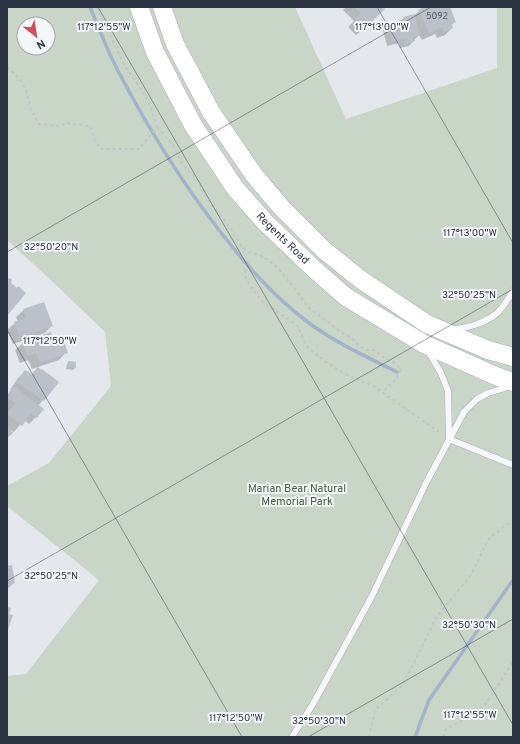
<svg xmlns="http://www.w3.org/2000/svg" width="520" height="744" font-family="Overpass,sans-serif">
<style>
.green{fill:#c9d5c6;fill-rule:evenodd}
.shadow{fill:#0003}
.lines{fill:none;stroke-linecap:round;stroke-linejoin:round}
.stream{stroke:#a1b4ca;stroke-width:3.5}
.building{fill:#bbc0c9}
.lane-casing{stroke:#a9aeb6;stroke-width:7}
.secondary-casing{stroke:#a9aeb6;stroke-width:19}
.path{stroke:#c2c5cb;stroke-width:2;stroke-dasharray:3 3;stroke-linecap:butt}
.lane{stroke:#f7f8fa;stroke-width:6}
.secondary{stroke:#fff;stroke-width:18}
.ticks{fill:none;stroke:#2c3444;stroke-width:1;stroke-opacity:0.45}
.labels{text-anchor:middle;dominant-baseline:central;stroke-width:4;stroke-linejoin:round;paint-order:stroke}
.number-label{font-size:9px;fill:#505765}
.street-label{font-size:11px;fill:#2c3444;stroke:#f4f6f9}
.park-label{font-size:11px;fill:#405f39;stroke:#f4f6f9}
.ticks-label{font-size:10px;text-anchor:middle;fill:#2c3444;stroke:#f4f6f9;stroke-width:4;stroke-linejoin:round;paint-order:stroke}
</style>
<rect width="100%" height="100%" fill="#e4e7ec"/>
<path class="green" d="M7,7H295L346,119L497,68V7H513V737H7V676L26,674L99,580L7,506V486L49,463L111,386L105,332L54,283L7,240ZM24,24H48V48H24Z"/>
<path class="shadow" d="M346,7H382L377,16L356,35L348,27L354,21L343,10Z
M427,7H449L455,22L451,25L452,28L445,35L437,38L435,34L422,40L419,35L409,46L400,48L399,43L387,46L383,30L388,25L401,21L404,18L414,16L419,11Z
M24,310L52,325L45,333L13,344L7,330L15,323L18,322L16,317Z
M23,343H53L66,352L59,360L32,369L28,360L20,363L15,350Z
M69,362H75V368L73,370L66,369L67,364Z
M38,368L57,382L38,406L36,417L29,424L24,420L14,432L8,428L7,438V413L8,411L7,410V395L11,390H10L18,378L26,371L31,375Z
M7,567L14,583L7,589Z"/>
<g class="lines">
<path class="stream" d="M90,7C99,28 107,50 118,71C147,126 180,180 219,230C246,265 273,296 309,323C336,343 367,357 397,372
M415,737L429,700L513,580"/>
</g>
<path class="building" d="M354,7H383L385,9L364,29L355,19L360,13Z
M425,7H450L456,22L452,24L453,28L444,32L442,27L429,33L418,10Z
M415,14L420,35L414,37L415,41L405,44L404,39L392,42L387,24L404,19L403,17Z
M7,278L12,279L11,283L17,288L18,286L26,293L7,316Z
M44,302L53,326L20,338L14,322L26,317L23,309Z
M51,332L54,342L63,339L68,353L40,363L35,353L27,356L22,342Z
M68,361L76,362V368L67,367Z
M38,367L41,370L42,369L59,382L44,401L16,382L25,370L32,374Z
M14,386L44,409L37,418L31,413L22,426L7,414L15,403L7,398V396Z
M7,425L13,433L7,438Z
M12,565L15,583L7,586V566Z
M7,607L11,608L9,614L13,615L7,633Z"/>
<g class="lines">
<g class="lane-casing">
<path id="lane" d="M451,329C466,329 484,323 496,314C503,308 508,299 513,291
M428,351L441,373L448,391L449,437
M449,439L513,465
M292,737L313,704L372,596L427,481L464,412L477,399L488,393L511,386"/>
</g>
<g class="secondary-casing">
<g id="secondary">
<path id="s1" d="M139,7L155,52L193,125L235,188L265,222L313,268L346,297L424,344L496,376L513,382"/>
<path d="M162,7L175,44L211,112L254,175L281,207L325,251L360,279L427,324L488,350L513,357"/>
</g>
</g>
<path class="path" d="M7,67L15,74L21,81L26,91L31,110L39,124L61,126L66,123L90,126L96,143L102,149H139L157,127L148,100L124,65L97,7
M157,127L173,145L183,165L196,178L209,201L232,230L239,243L248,252L260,255L274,264L293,286L309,308L332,325L339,331L353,339L359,346L367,350H374L386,359L395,363L401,369L396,379L386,388L385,394
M245,270L246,279L261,301L297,325L307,347L326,362L347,375L375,387L439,432
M368,737L377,708L401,687L413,665L435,619L471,575L488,540L504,526L513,522
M444,737L445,730L483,708L513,662"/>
<use href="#lane" class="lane"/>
<use href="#secondary" class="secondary"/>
</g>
<path class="ticks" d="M98,7L513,725M377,7L513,243M7,252L431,7M7,330L242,737M7,581L513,289M308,737L513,619"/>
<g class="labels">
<g class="number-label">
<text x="437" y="16">5092</text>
</g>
<g class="street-label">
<text stroke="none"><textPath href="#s1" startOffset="275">Regents Road</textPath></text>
</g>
<g class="park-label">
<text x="297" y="489">Marian Bear Natural<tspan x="297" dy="13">Memorial Park</tspan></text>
</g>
</g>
<g class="ticks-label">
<text x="104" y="30">117°12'55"W</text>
<text x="382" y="30">117°13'00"W</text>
<text x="470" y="236">117°13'00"W</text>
<text x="51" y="250">32°50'20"N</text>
<text x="469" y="298">32°50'25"N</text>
<text x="50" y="344">117°12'50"W</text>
<text x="51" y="579">32°50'25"N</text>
<text x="469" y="628">32°50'30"N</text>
<text x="470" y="718">117°12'55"W</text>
<text x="236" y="721">117°12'50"W</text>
<text x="319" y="724">32°50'30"N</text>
</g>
<rect width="520" height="744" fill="none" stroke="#2c3444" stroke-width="16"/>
<g transform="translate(36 36) rotate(150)"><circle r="19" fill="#f4f6f9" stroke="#a4a8b1"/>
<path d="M0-3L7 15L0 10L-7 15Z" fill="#cc4e5f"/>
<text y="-6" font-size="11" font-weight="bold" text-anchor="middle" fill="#2c3444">N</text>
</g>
</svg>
